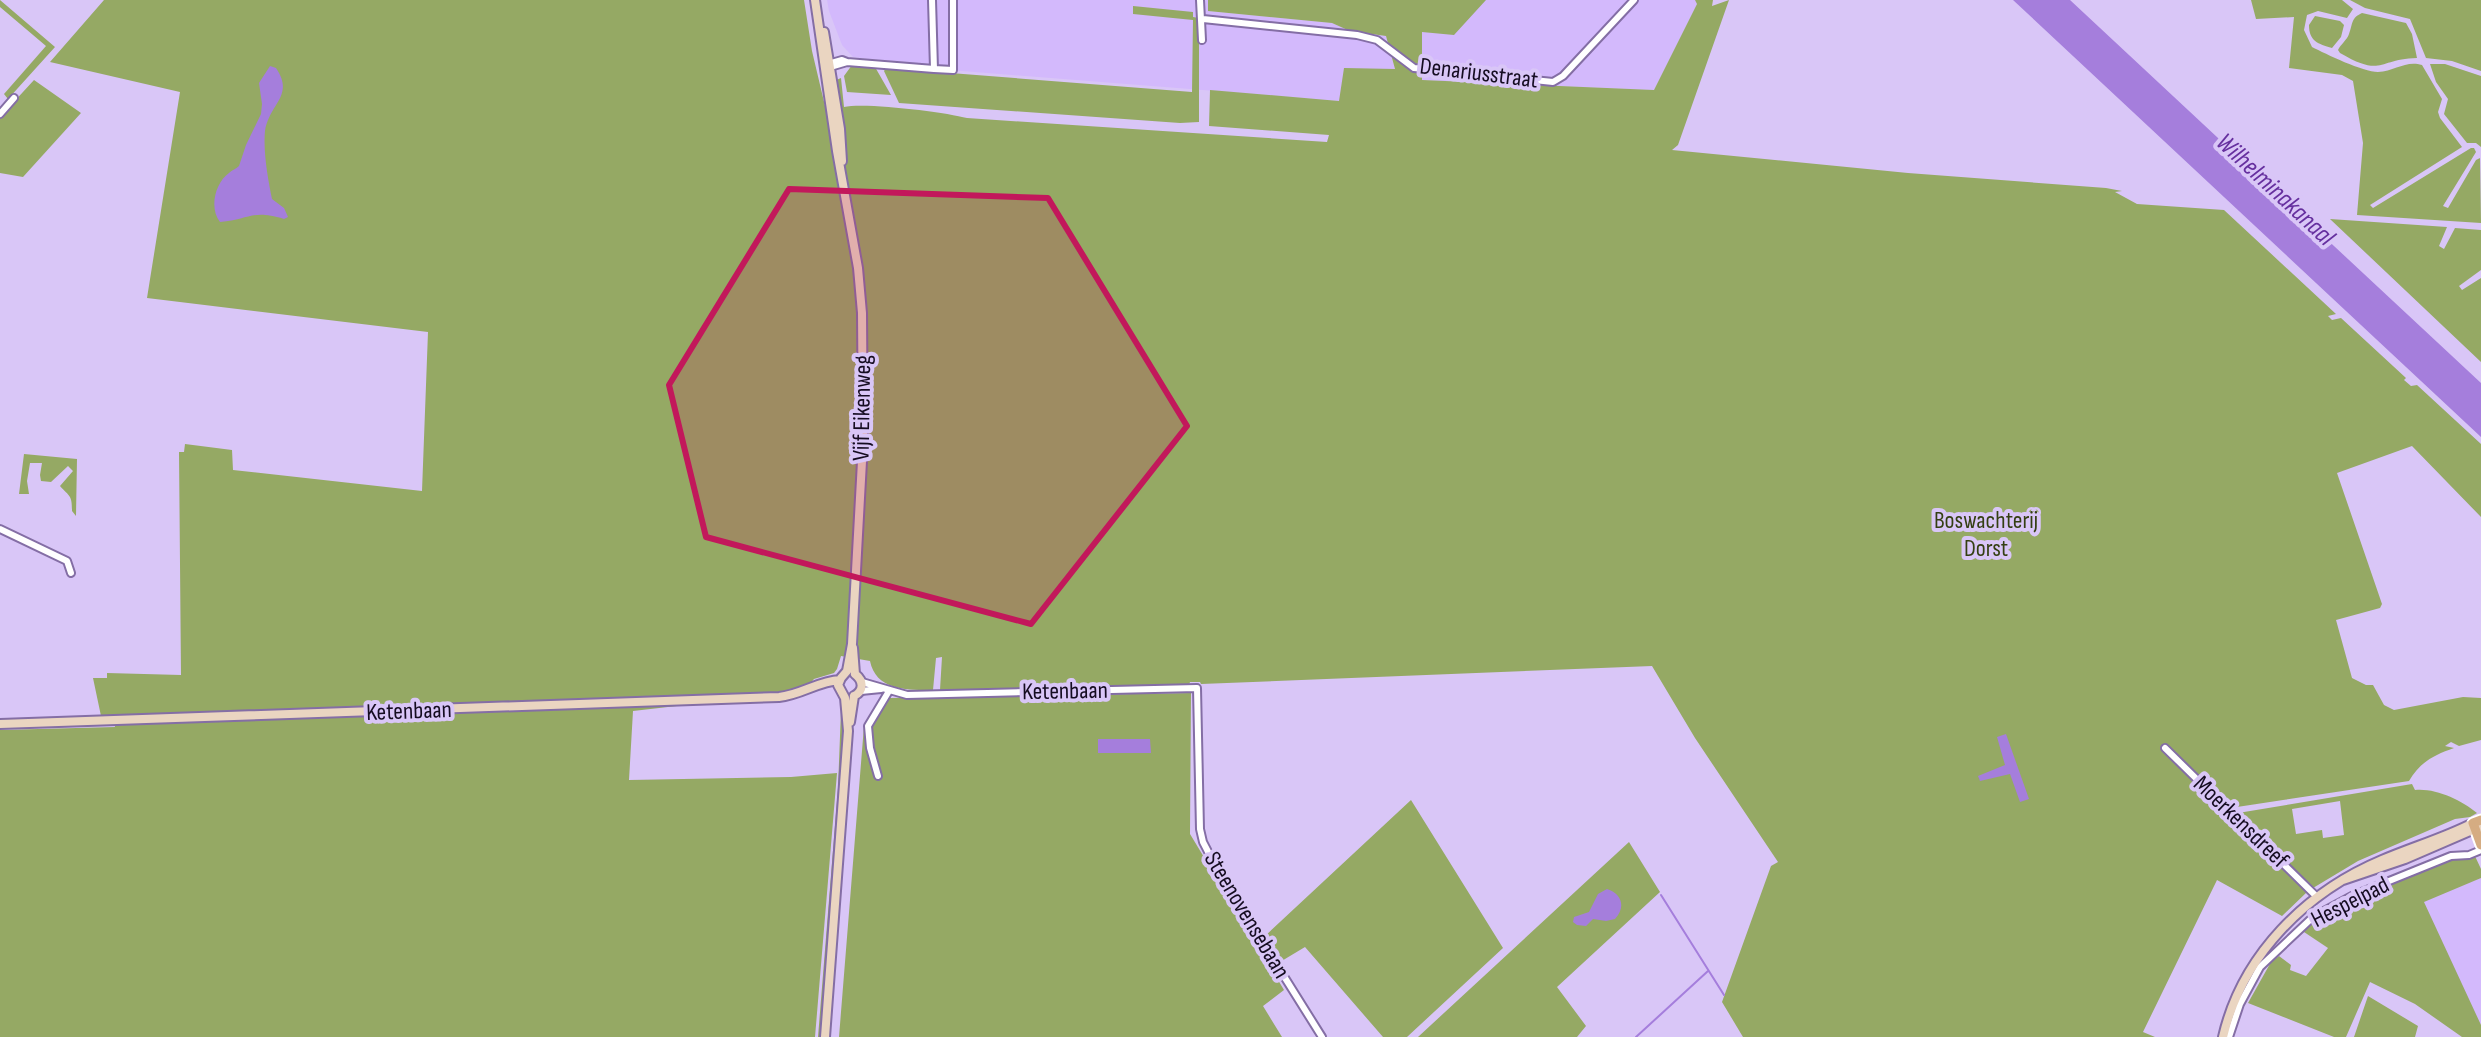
<svg xmlns="http://www.w3.org/2000/svg" width="2481" height="1037" font-family="'Sofia Sans Condensed',sans-serif">
<style>
.built{fill:#d3b9fc}
.green{fill:#95a964;fill-rule:evenodd}
.water{fill:#a57edc}
.lines{fill:none;stroke-linecap:round;stroke-linejoin:round}
.stream{stroke:#a57edc;stroke-width:2}
.street-casing{stroke:#846ea5;stroke-width:10}
.secondary-casing{stroke:#846ea5;stroke-width:12}
.primary-casing{stroke:#fff;stroke-width:13}
.street{stroke:#fff;stroke-width:6}
.secondary{stroke:#ead5c1;stroke-width:8}
.primary{stroke:#d5ac82;stroke-width:9}
.marked{fill:#c2185b;fill-opacity:0.2;stroke:#c2185b;stroke-width:6;stroke-linejoin:round}
.labels{text-anchor:middle;dominant-baseline:central;stroke-width:8;stroke-linejoin:round;paint-order:stroke}
.street-label{font-size:24px;fill:#150c21;stroke:#d9c6f7}
.park-label{font-size:24px;fill:#343f12;stroke:#d9c6f7}
.water-label{font-size:26px;font-style:italic;fill:#66309f;stroke:#d9c6f7}
</style>
<rect width="100%" height="100%" fill="#d9c6f7"/>
<path class="built" d="M827,0H1208V11L1332,23L1350,31L1386,36L1395,70L1340,101L950,70L853,57L842,45L829,11Z
M1422,0H1699L1654,90L1422,80Z
M2481,877V1034L2421,901Z"/>
<path class="green" d="M0,0L55,47L8,99L4,94L46,46L0,7Z
M104,0H804L812,51L825,106L838,107L834,81L841,78L844,107C864,102 945,112 967,118L1327,142L1329,135L1209,126L1210,90L1339,101L1344,68L1395,69L1386,36L1350,31L1332,23L1208,11V0H1486L1454,35L1422,32V80L1654,90L1697,4L1695,0H1713L1712,6L1729,0L1678,145L1672,150L1908,173L2106,188L2122,191L2115,192L2137,204L2224,210L2336,314L2328,316L2332,320L2341,318L2406,378L2404,380L2411,386L2417,385L2481,444V517L2412,446L2337,473L2382,604L2380,608L2336,620L2352,678L2366,685H2373L2384,705L2394,710L2463,697L2481,698V740L2459,746L2451,742L2445,746L2454,748C2434,755 2420,762 2409,781L2237,807L2234,825L2246,837L2249,834L2307,892L2282,916L2217,880L2143,1032L2155,1037H1743L1722,1002L1771,866L1778,862L1695,738L1652,666L1201,684L1200,682H1190L1189,685L940,690L942,657L936,658L933,690C908,690 876,691 870,661L841,656L837,669L834,673L814,679L808,686L790,693L633,711L629,780L791,777L837,773L815,1037H0V730L115,727L113,716H101L93,678H107V673L181,675L179,452H184L185,444L232,450L233,470L422,491L428,332L147,298L180,92L50,62Z
M2251,0H2342L2353,9L2347,18L2318,11L2307,15L2304,30L2312,47C2326,54 2363,72 2378,72C2395,71 2406,60 2422,65L2442,99L2438,112L2440,118L2462,147L2370,205L2373,208L2471,148H2474L2476,152L2443,206L2448,208L2476,160L2480,158L2481,223L2357,215L2363,143L2353,81L2342,75L2289,68L2294,17L2256,19Z
M2350,0H2481V71L2452,61L2426,58L2410,19L2365,8Z
M1133,6L1193,12V17L1199,18V122L1180,123L899,103L884,71L886,68L1192,92L1193,20L1133,14Z
M2362,13L2406,23L2412,34L2417,58C2377,59 2383,78 2340,53L2338,50C2341,44 2347,40 2349,34C2353,23 2351,18 2362,13Z
M2315,16L2340,21L2344,25L2341,37L2332,48C2318,44 2309,41 2309,25Z
M2430,64H2445L2481,76V147L2476,143H2467L2444,114L2448,99L2436,82Z
M852,65L875,67L891,95L847,92L844,76Z
M34,80L81,113L23,177L0,173V117Z
M2330,219L2447,227L2439,246L2444,249L2455,228L2481,230V270L2459,286L2462,290L2481,278V362Z
M24,454L77,459L76,516L72,511C72,495 70,497 60,486L73,471L68,466L51,482L41,481L40,475L42,463H30L27,481L29,494H19Z
M1191,693L1190,834L1284,990L1263,1006L1282,1037H839L864,726L890,698Z
M841,710H844V738L822,1037H818L838,788Z
M2412,784L2415,790C2436,788 2461,800 2477,813L2470,817L2455,819L2358,861L2313,888L2238,813ZM2340,801L2344,835L2323,838L2322,830L2296,834L2292,809Z
M1411,800L1503,948L1407,1037H1383L1305,947L1280,962L1265,936Z
M1629,842L1660,892L1557,987L1586,1026L1577,1037H1418Z
M2474,854L2481,869V878L2424,902L2481,1025V1037H2462L2415,1004L2370,982L2346,1037H2334L2248,1003L2271,962L2279,956L2291,965L2290,970L2306,976L2328,948L2301,930C2344,893 2406,884 2455,857Z
M2368,996L2418,1026L2415,1037H2354Z"/>
<path class="water" d="M2013,0H2070L2481,383V437Z
M270,66L276,68C295,96 269,104 265,131C263,152 268,179 272,199L284,208L288,217L284,219C251,209 249,220 220,222C209,208 215,183 229,173C232,170 236,169 239,166L246,145L261,114L262,104L259,83Z
M2006,734L2029,799L2020,802L2010,774L1980,781L1978,776L2005,765L1997,737Z
M1098,739H1150L1151,753H1098Z
M1607,889C1622,894 1626,907 1615,919L1606,921L1593,919L1586,926L1577,925L1573,922L1574,917L1589,912L1598,894Z"/>
<g class="lines">
<path class="stream" d="M1661,895L1724,995
M1636,1037L1708,971"/>
<g class="street-casing">
<path id="street" d="M1200,0L1202,40
M1203,19L1357,35L1377,40L1414,68L1553,82L1563,76L1634,0
M828,64L842,60L847,62L934,69L932,0
M830,67L847,62
M934,69L953,70V0
M0,114L14,98
M0,529L67,561L71,573
M862,682L907,695L1197,688L1200,829L1203,842L1218,871L1322,1037
M861,691L881,689
M2165,748L2317,897
M878,776L870,748L868,726L889,691
M2229,1037L2240,1004L2260,967L2313,917L2352,896L2451,856L2469,855L2481,850"/>
</g>
<g class="secondary-casing">
<path id="secondary" d="M815,0L837,151L858,268L862,313L863,443L852,644L847,671L841,678L838,685L845,698L848,731L825,1037
M824,32L840,129L842,161
M853,648L855,674
M854,696C864,691 864,681 855,674
M850,722L854,696
M0,724L779,697C801,695 818,681 840,680
M2223,1037C2242,955 2306,892 2382,860C2412,847 2444,838 2473,823L2479,827L2405,859L2343,880"/>
</g>
<g class="primary-casing">
<path id="primary" d="M2481,820L2473,823L2481,845"/>
</g>
<use href="#street" class="street"/>
<use href="#secondary" class="secondary"/>
<use href="#primary" class="primary"/>
</g>
<path class="marked" d="M789,189L1048,198L1187,426L1031,624L706,537L669,385Z"/>
<g class="labels">
<g class="street-label">
<text transform="translate(1479 73) rotate(7)">Denariusstraat</text>
<text transform="translate(862 408) rotate(-89)">Vijf Eikenweg</text>
<text transform="translate(1065 691) rotate(-1)">Ketenbaan</text>
<text transform="translate(409 711) rotate(-2)">Ketenbaan</text>
<text transform="translate(2241 822) rotate(44)">Moerkensdreef</text>
<text transform="translate(2350 902) rotate(-27)">Hespelpad</text>
<text transform="translate(1247 915) rotate(59)">Steenovensebaan</text>
</g>
<g class="park-label">
<text x="1986" y="520">Boswachterij<tspan x="1986" dy="28">Dorst</tspan></text>
</g>
<g class="water-label">
<text transform="translate(2275 190) rotate(43)">Wilhelminakanaal</text>
</g>
</g>
</svg>
